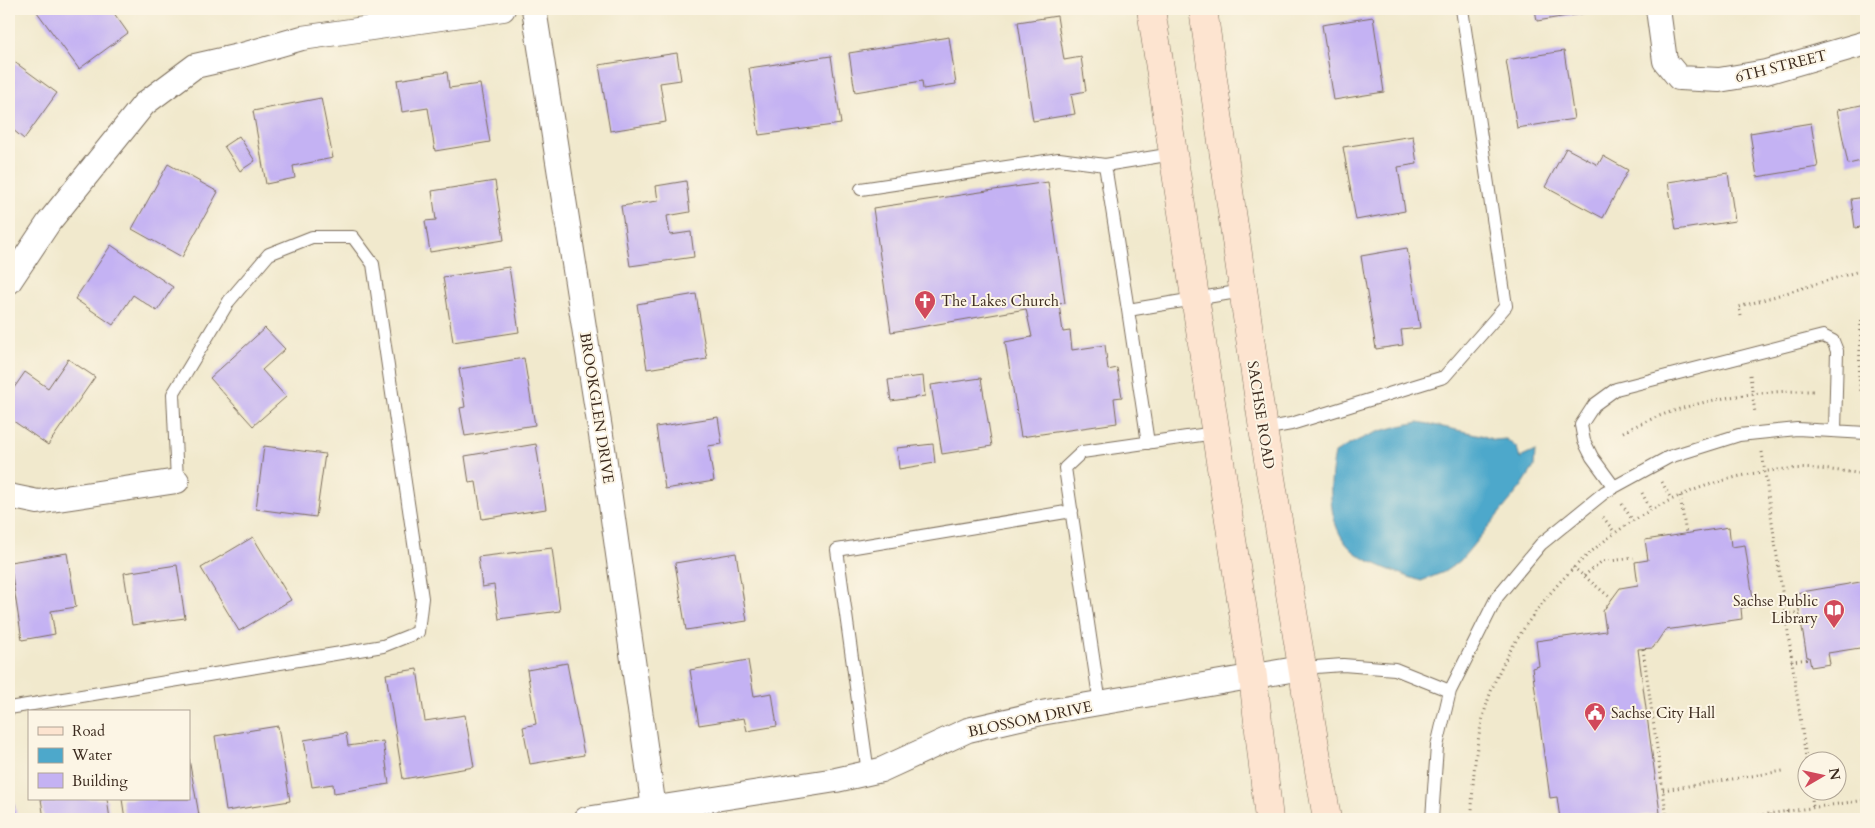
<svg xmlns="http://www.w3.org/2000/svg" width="1875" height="828" font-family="Cardo,serif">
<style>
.water{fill:#4da8cb;stroke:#446974}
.building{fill:#c4b2f3}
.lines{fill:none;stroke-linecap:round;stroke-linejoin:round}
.lane-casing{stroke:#7b6d5b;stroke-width:14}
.street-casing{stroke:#7b6d5b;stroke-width:26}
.secondary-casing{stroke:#7b6d5b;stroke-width:29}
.path{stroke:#7b6d5b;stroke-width:3;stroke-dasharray:1 4;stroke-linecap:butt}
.lane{stroke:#fff;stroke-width:12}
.street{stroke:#fff;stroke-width:24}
.secondary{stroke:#fde4d0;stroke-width:28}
.labels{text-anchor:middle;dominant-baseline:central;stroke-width:4;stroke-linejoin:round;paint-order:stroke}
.street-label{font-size:15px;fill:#3b2a1e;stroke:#fcf5e5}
.poi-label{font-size:15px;fill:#3b2a1e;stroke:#fcf5e5;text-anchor:start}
</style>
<rect width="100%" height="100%" fill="#fcf5e5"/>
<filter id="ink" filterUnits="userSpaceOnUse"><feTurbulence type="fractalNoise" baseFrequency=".02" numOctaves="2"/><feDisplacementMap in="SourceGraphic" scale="10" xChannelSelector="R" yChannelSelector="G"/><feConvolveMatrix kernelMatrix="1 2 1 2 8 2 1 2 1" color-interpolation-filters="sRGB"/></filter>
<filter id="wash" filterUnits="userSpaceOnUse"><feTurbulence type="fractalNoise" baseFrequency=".0096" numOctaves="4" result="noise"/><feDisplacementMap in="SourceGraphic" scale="20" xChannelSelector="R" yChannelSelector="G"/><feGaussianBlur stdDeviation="1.12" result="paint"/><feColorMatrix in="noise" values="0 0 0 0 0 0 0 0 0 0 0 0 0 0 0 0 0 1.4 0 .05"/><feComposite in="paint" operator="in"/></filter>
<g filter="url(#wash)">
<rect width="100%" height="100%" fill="#f1e9cd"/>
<path class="water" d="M1419,422L1481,435L1494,440L1506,439L1517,448L1520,458L1535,451L1534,467L1521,487L1460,561L1444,572L1421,581C1403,575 1364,562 1351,549C1326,525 1329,483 1335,453C1364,435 1386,428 1419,422Z"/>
<g id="blocks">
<path class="building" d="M42,9H111L128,33L79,69L37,12Z
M1535,9H1591L1592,12L1537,21Z
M1057,16L1064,60L1081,57L1086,91L1071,94L1075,114L1033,121L1018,22Z
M1373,17L1384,92L1334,100L1322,25Z
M949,37L956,84L923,89L922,81L855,92L849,53Z
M1564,51L1574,119L1517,128L1506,60Z
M677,53L681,80L660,83L666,122L610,131L599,65Z
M831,56L841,124L759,135L749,68Z
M9,58L57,93L24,139L12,129L9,133Z
M447,72L449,88L480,84L490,142L435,151L428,108L402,112L397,80Z
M321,98L333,158L293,166L295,178L266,184L253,111Z
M1866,104V160L1848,164L1837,110Z
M1811,123L1818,167L1757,177L1750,133Z
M239,136L255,161L240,171L224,146Z
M1413,136L1417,164L1398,167L1405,211L1356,220L1343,147Z
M1566,148L1598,165L1603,156L1628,170L1603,218L1545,187Z
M168,164L218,192L182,257L132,229Z
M1728,173L1735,221L1676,230L1668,182Z
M495,181L504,240L430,252L425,221L436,220L432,191Z
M686,181L690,212L667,216L670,235L691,232L694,257L630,266L621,206L658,201L656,186Z
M1048,182L1065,303L1059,304L1063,332L1070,331L1072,350L1105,345L1108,370L1117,368L1122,397L1114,398L1117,423L1021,437L1005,342L1032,337L1026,309L891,332L873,208Z
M1866,197V226L1855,228L1851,199Z
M111,245L173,287L157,311L133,295L113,325L75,299Z
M1407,248L1420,328L1401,330L1403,345L1376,349L1361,256Z
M509,267L519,332L453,342L443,277Z
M696,294L707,359L647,369L637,304Z
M265,328L285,349L262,370L286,397L253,426L210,378Z
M524,358L535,425L465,436L460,408L465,407L459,369Z
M68,359L95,377L48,445L9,418V395L25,372L48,388Z
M923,376L925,396L891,401L888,380Z
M981,378L992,446L942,454L931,385Z
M718,417L722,444L708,446L714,481L665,489L656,427Z
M536,444L546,509L482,519L476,482L469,483L465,456Z
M933,444L935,463L899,469L897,448Z
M264,446L325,454L316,517L256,509Z
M1729,527L1731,547L1745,545L1754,605L1741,608L1742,619L1665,630L1653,648L1638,649L1660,813L1616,819H1560L1557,797L1550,798L1532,668L1539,666L1536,641L1606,631L1603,611L1620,588L1638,585L1635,562L1648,560L1645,540Z
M253,537L291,600L239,631L201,568Z
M552,548L560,611L499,619L494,585L482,587L478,557Z
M67,553L76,607L51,611L55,634L22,640L10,562Z
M736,553L747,621L686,630L675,563Z
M177,565L185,618L132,625L124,573Z
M1866,581V647L1828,653L1830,664L1811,667L1809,657H1807L1796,593Z
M748,660L754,696L772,693L777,726L747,731L744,718L699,725L690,670Z
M567,663L584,755L530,764L523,727L536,724L527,670Z
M417,669L425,721L465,715L474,767L403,779L386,674Z
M278,726L290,801L226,811L215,736Z
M346,733L348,746L383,741L389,784L334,793L333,784L312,787L304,740Z
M189,759L199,815L169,819H125L122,799H189Z
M9,775H10L17,819H9Z
M41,799H107L110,819H44Z"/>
</g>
</g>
<g filter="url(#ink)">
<use href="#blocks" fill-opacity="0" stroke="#7b6d5b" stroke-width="1"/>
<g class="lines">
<g class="lane-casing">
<path id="lane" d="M1105,165L1128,310L1243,291
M861,189L1059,159L1105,165L1173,154
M1128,310L1148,443
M1263,429L1291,424L1444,377L1506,306L1462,9
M1614,487L1592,457L1584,441L1581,425L1594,405L1616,389L1823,336L1833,341L1837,351L1835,431
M1302,668L1343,665L1395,669L1450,691
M1100,704L1065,468L1082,452L1215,433
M9,708L383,646L418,632L422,598L373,264L353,237H312L269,254L229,301L173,394L177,481
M868,773L837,550L1072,511
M1432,819L1437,746L1450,691L1497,597L1541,544L1605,492L1669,457L1739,435L1797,429L1866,433"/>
</g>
<g class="street-casing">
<path id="street" d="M534,9L603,448L654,809
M1658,9L1665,61L1679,78L1719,80L1766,72L1866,43
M9,282L49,222L144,104L195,66L239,56L302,38L503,9
M9,496L38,502L177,481
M586,819L836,780L881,770L968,730L1041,713L1302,668"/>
</g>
<g class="secondary-casing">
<path id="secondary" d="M1151,9L1253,677L1269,819
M1203,9L1263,429L1327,819"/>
</g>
<path class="path" d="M1741,316L1739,307L1866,269
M1750,375L1755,413
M1866,375L1859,377L1861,393H1866
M1859,376L1861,320
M1623,432C1684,401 1748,390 1816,391
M1762,452L1808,772
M1662,482L1671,499
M1642,493L1651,510
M1680,496L1686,534
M1622,504L1633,521
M1603,517L1615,533
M1573,567L1612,599
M1584,576L1601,562L1634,558
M1785,615L1799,612
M1643,649L1667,819
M1791,661L1810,659
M1663,790L1783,771
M1811,790L1813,807
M1787,811L1788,819
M1770,814V819
M1472,819C1472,769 1478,714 1501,668C1556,558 1662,479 1787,469C1813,467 1840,471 1866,474
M1733,819L1866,800"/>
<use href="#lane" class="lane"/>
<use href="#street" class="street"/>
<use href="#secondary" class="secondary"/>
</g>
</g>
<defs>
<g id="church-pin" transform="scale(1.125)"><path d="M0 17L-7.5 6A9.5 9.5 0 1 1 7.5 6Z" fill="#d1495b" stroke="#fcf5e5"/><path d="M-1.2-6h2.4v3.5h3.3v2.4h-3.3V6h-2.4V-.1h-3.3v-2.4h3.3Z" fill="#fff"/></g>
<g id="library-pin" transform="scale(1.125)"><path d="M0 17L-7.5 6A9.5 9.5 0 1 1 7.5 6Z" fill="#d1495b" stroke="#fcf5e5"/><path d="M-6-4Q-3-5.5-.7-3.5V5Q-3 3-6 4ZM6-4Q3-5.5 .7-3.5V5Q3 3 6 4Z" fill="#fff"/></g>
<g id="civic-pin" transform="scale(1.125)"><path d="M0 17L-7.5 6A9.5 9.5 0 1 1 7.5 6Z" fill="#d1495b" stroke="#fcf5e5"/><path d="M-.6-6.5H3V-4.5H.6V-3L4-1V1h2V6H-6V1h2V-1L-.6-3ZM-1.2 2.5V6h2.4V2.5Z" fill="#fff"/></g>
</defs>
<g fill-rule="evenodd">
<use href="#church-pin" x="925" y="301"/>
<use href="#library-pin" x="1834" y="610"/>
<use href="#civic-pin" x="1595" y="713"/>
</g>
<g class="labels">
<g class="street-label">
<text transform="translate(1781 66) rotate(-14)">6TH STREET</text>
<text transform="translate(597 408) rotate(81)">BROOKGLEN DRIVE</text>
<text transform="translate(1261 415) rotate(81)">SACHSE ROAD</text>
<text transform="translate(1030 719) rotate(-12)">BLOSSOM DRIVE</text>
</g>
<g class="poi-label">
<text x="941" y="301">The Lakes Church</text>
<text x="1818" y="601" text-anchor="end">Sachse Public<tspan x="1818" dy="17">Library</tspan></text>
<text x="1611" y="713">Sachse City Hall</text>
</g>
</g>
<rect width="1875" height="828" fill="none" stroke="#fcf5e5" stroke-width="30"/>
<rect x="28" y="710" width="162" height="90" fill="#fcf5e5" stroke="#afa495"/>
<rect x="38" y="727" width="25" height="8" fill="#fde4d0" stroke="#afa495"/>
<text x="72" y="736" font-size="15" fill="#3b2a1e">Road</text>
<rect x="38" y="748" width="25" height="15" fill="#4da8cb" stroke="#afa495"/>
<text x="72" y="760" font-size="15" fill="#3b2a1e">Water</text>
<rect x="38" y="773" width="25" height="15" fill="#c4b2f3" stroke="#afa495"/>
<text x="72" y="786" font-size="15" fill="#3b2a1e">Building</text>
<g transform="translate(1822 776) rotate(81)"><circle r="24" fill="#fcf5e5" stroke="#afa495"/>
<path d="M0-4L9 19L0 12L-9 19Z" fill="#d1495b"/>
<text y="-8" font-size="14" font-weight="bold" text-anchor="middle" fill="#3b2a1e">N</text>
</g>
</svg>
